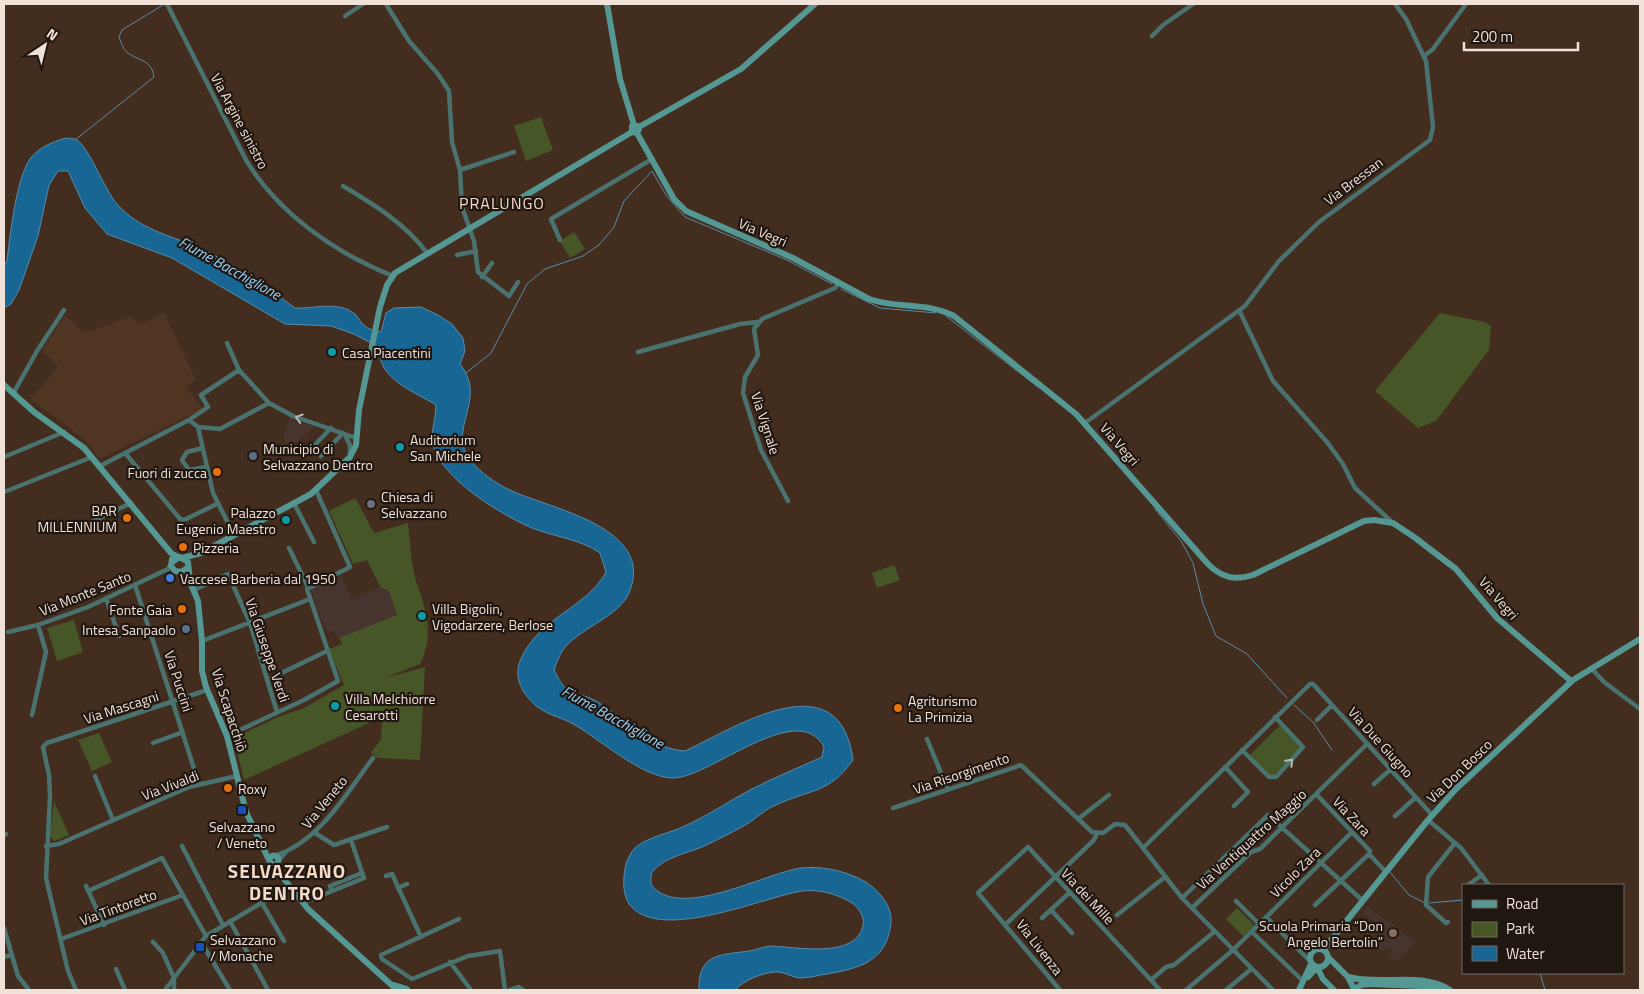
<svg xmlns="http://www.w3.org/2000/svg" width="1644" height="994" font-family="'Titillium Web',sans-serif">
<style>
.built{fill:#503523}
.education{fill:#48342f}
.green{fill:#465627}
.water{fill:#186693;stroke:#598ba8}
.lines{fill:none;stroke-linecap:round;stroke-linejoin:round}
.stream{stroke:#598ba8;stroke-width:1}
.street{stroke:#4a7370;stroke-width:4.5}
.secondary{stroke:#549793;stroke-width:6}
.oneway{stroke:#b6bab4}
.culture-dot{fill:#0f9aa8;stroke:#211711;stroke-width:2}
.service-dot{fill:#5c6f8a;stroke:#211711;stroke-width:2}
.food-dot{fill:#e8710a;stroke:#211711;stroke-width:2}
.worship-dot{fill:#6b7280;stroke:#211711;stroke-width:2}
.shop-dot{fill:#3f7fe0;stroke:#211711;stroke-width:2}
.transit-dot{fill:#1a4fb4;stroke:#211711;stroke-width:2}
.education-dot{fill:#8d6e63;stroke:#211711;stroke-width:2}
.labels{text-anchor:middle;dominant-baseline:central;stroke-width:4.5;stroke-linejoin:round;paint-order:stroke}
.street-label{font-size:14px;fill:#f0e1d9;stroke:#211711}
.poi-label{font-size:14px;fill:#f0e1d9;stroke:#211711;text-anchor:start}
.water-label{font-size:15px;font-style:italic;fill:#9cd3fa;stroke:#211711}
.quarter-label{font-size:16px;letter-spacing:1px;fill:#f6dac9;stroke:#211711}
.district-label{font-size:19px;font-weight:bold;letter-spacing:1px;fill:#f6dac9;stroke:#211711}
</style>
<rect width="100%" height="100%" fill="#422d1f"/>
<path class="built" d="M164,313L196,380L185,386L203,409L100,459L85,440L31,399L58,367L42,350L65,315L84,333L132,316L138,325Z"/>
<path class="education" d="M290,415L318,424L298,441L286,444L284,437Z
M341,576L352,599L380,587L389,591L397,616L339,638L332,631L327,632L317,609L312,589Z
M1367,906L1416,942L1397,962L1389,955L1393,950L1389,947L1383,951L1372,943L1384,928L1363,913Z"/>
<path class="green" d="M541,117L553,150L526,161L514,126Z
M574,232L585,249L570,258L560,241Z
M1440,313L1485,322L1491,326L1489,350L1436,421L1418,428L1375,391Z
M353,499H356L374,533L408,523C410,542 411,563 416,581C426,610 435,634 420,664L385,678L425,667L420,760L378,758L371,753L381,739L382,717L244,780L234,738L278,717L304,708L344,685L329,649L342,644L339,638L397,615L389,591L380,587L367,560L353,564L329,511Z
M894,565L900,580L877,588L872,573Z
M74,620L83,652L57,661L47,628Z
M1280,725L1300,746V749L1274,775L1271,776L1250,755Z
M99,733L112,762L92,771L78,740Z
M54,801L69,835L54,841L50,836Z
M1237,908L1255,926L1243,936L1226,919Z"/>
<path class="water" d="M66,138C69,139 74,138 77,140C90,149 104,189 117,204C139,229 169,235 197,247C233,263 264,285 295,308C315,309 339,300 356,315C358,317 359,320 361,322C366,329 373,330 381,332L386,313L394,308L421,307L438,315L452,324L463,338L465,351L460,364C489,400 445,430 471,461C481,473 495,483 510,490C550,509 657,527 629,593C620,615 582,628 566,646C560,653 557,662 554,670C558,677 561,685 567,689C576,694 587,696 596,701C625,718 650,749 685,751C736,727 840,659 853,760C829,794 810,789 776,805C765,809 757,818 747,824C733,832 717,840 702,847C687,853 666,857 654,870C650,874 651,878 651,884C677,922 765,873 801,868C821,866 842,870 860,879C872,884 887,899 890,912C892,919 891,927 889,934C881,964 854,969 827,974C819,975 809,978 801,978C792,978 784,971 775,972C762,973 744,980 735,990H699C698,953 721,955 749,951C757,950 764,946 772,946C795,947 856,959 863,926C865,917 859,908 852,903C838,894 819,889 802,891C763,897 659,944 629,904C622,893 623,876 626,864C628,858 631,852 635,848C648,836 672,833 687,825C709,815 729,801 750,790C773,778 798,768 822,757L824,747C798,698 711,777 674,778C644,779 601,740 575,725C560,716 544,715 532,702C521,691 514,676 520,661C538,617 586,609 606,572L600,553C580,539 555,537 532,528C502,515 435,476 432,439C432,428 436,416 436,405C416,392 376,379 380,348L354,334L331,326L285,324L172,258L107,234L85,208L68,171H58L49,185L38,236L19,290L11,304L4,308V266L7,261C10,236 16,179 30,159C38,148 52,142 66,138Z"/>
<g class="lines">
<path class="stream" d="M75,140L154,77C152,59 137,61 127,52C123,49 121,42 119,37L122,30L163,5
M841,289L880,308L936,313
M946,316L1038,387
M466,373L491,353L527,284L545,269L583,256L599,245L614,227L624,201L652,171L666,195L685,217L787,260L832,284
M1155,509L1181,541L1193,563L1203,604L1216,636L1247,654L1287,698
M1294,705L1313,722L1332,750
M1389,871L1409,895L1425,903
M1429,903L1463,900
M1540,973L1545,990"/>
<path class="street" d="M167,4L246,160C278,213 335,253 393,276
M386,4L409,41L438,74L449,91L452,142L460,170L462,207L474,241L478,272L509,296L518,282
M345,16L363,4
M1152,36L1163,25L1193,4
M1424,56L1433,49L1466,4
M460,170L514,152
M343,186C373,204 406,224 427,253
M560,240L551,219L652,159
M457,255L476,251
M482,277L492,263
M1239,310L1273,381L1327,442L1343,464L1355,488L1393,523
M227,343L239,370L269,403L293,416L356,438
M638,352L740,324L757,322
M13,394L37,351L64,310
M189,420L208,407L201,395L239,370
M1085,423L1245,306L1279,261L1319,222L1430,140L1433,127L1426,61L1406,19L1395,4
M198,427L213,493L234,535
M345,435L350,445V454
M203,448L187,452L182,460L189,470L207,467
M309,451L331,428
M125,453L181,520L186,519L217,504
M321,456L343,433
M4,457L64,432
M100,466L189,420L198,427L220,429L269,403
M4,492L92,457
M788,501L761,450L743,393L745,377L758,355L754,329L762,319L835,288L839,283
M294,503L314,542
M75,530L131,503
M289,548L308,587
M135,585L199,784
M194,590L228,574L250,623L277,712
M106,598L119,636
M8,632L38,625L88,607L168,569L171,564
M202,641L310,599
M1591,668L1604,682L1640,709
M267,680L327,651
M32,715L46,652L38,625
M1317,720L1332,705
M227,736L304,700L338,681L307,589L350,567L316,490
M927,739L948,790
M153,743L183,732
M1242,750L1269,777H1276L1303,747L1275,717
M1225,767L1248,792L1234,806
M95,776L113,820
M1374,784L1390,770
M1316,794L1370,851L1369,854L1385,871
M893,808L1021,765L1092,832L1103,833L1115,824L1125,825L1182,898L1273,990
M1395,816L1415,798
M1078,819L1109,795
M1428,820L1461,848L1489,885
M315,833L334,845L387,827
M4,836L6,834
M46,846L59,844L189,787L237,776
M182,846L223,925
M1143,848L1310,684H1313L1432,815
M275,856C321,840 345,795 373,758
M278,861L285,853
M386,876L392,874L421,937
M1468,885L1482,875
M86,886L104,925
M398,888L407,884
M88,891L162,858L206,936
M332,891L330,886L362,873
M1182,898L1268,815L1362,900
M1236,901L1259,924
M262,903L284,941
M303,903L364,878L352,843
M1315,905L1369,854
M1192,908L1251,852L1260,849L1367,744
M1051,910L1072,933
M1117,915L1165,877
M1266,917L1310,961
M1042,918L1069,893
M230,921L268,990
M1448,922L1446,923L1426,905L1428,877L1455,843
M1005,925L978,893L1028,847L1151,980L1166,967L1174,965L1214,932
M4,928L18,976L29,990
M1252,932L1303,981
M61,939L183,895
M153,942L163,953L174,978
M201,942L230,990
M4,957L12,955
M450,962L471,990
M116,969L125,990
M174,979V990
M412,979L468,956L500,951L505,990
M412,979L382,959L381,955L459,919
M1151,980L1160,990
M76,990L68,971L46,878L50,796L49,775L43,747L47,743L207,690
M165,990L206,936L288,887
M510,990L519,987L523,990
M1060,990L1005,925L1094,840L1097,833
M1186,990L1233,950L1352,832
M1226,990L1250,970"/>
<path class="secondary" d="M607,4L620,79L634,125
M639,127L741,69L815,4
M637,133L674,199L686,211L793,258L869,299C897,309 927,302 954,316L1076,414L1208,564C1221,577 1234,581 1253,575L1364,521L1374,520L1393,523L1414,537L1456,569L1497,618L1571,681
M4,385L34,412L84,448L171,553L180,558
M182,558L201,553L311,494L350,457L356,445L359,410L380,307L387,285L395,273L632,132L637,133L639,129L638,126H632V132
M172,559L171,566L175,571L182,572L188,567
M172,562L180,557L188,562L190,582L198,601L202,641V671L206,687L227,736L246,812L269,860
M269.5 860a4.5 4.5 0 1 1 9 0a4.5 4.5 0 1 1-9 0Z
M272,864L308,909L397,990
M1310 958a9 9 0 1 1 18 0a9 9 0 1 1-18 0Z
M1323,950L1428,820L1456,789L1573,680L1640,639
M1328,957L1348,977L1354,989
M1308,977L1317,967L1323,979L1334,990
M1348,977C1381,986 1420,971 1450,990
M394,985L407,989
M1299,990L1311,964
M1353,990L1361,985L1368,984L1420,986L1440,990"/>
</g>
<defs><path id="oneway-chevron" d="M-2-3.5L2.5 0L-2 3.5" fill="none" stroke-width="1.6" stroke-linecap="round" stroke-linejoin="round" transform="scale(1.25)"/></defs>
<g class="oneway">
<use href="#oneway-chevron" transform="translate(299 418) rotate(-163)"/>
<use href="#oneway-chevron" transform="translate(1290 762) rotate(-46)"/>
</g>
<g class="culture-dot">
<circle cx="332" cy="352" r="5"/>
<circle cx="400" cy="447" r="5"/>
<circle cx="286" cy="520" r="5"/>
<circle cx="422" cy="616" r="5"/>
<circle cx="335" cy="706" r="5"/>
</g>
<g class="service-dot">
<circle cx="253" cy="456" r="5"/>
<circle cx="186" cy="629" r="5"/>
</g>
<g class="food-dot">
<circle cx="217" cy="472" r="5"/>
<circle cx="127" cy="518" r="5"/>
<circle cx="183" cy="547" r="5"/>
<circle cx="182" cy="609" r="5"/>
<circle cx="898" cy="708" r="5"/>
<circle cx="228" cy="788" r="5"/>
</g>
<circle class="worship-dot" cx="371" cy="504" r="5"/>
<circle class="shop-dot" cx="170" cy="578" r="5"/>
<g class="transit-dot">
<rect x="237" y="805" width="10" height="10" rx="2.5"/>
<rect x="195" y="942" width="10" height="10" rx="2.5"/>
</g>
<circle class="education-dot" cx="1393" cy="933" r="5"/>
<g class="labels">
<g class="street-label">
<text transform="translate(240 121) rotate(62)">Via Argine sinistro</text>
<text transform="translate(1353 181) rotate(-37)">Via Bressan</text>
<text transform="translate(763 232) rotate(23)">Via Vegri</text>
<text transform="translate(766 423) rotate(72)">Via Vignale</text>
<text transform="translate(1120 444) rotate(49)">Via Vegri</text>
<text transform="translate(85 593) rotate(-22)">Via Monte Santo</text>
<text transform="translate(1499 598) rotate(49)">Via Vegri</text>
<text transform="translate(268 650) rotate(71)">Via Giuseppe Verdi</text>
<text transform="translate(179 681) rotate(72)">Via Puccini</text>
<text transform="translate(121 707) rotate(-18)">Via Mascagni</text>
<text transform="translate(230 710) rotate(72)">Via Scapacchiò</text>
<text transform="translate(1381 742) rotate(48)">Via Due Giugno</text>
<text transform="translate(1459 771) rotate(-44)">Via Don Bosco</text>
<text transform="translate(961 773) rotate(-19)">Via Risorgimento</text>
<text transform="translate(170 785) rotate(-21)">Via Vivaldi</text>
<text transform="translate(324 802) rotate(-51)">Via Veneto</text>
<text transform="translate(1352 816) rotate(47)">Via Zara</text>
<text transform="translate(1251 839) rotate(-42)">Via Ventiquattro Maggio</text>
<text transform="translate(1295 872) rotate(-45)">Vicolo Zara</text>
<text transform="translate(1088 896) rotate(47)">Via dei Mille</text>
<text transform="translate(118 907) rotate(-20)">Via Tintoretto</text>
<text transform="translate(1040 947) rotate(52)">Via Livenza</text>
</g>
<g class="poi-label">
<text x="342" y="352">Casa Piacentini</text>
<text x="410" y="439">Auditorium<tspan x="410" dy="16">San Michele</tspan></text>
<text x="263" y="448">Municipio di<tspan x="263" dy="16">Selvazzano Dentro</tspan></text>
<text x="207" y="472" text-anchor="end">Fuori di zucca</text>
<text x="381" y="496">Chiesa di<tspan x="381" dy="16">Selvazzano</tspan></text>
<text x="117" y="510" text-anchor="end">BAR<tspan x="117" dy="16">MILLENNIUM</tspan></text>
<text x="276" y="512" text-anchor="end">Palazzo<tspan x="276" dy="16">Eugenio Maestro</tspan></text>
<text x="193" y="547">Pizzeria</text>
<text x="180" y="578">Vaccese Barberia dal 1950</text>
<text x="432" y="608">Villa Bigolin,<tspan x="432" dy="16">Vigodarzere, Berlose</tspan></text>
<text x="172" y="609" text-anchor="end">Fonte Gaia</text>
<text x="176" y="629" text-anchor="end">Intesa Sanpaolo</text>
<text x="345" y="698">Villa Melchiorre<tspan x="345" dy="16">Cesarotti</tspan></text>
<text x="908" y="700">Agriturismo<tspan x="908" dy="16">La Primizia</tspan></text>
<text x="238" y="788">Roxy</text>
<text x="242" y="826" text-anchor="middle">Selvazzano<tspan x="242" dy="16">/ Veneto</tspan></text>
<text x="1383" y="925" text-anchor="end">Scuola Primaria “Don<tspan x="1383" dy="16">Angelo Bertolin”</tspan></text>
<text x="210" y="939">Selvazzano<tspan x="210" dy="16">/ Monache</tspan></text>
</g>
<g class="water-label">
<text transform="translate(230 268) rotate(29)">Fiume Bacchiglione</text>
<text transform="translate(613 717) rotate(29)">Fiume Bacchiglione</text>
</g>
<g class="quarter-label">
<text x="502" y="203">PRALUNGO</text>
</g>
<g class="district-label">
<text x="287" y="870">SELVAZZANO<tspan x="287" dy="22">DENTRO</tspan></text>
</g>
</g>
<rect width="1644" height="994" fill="none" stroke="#f0e1d9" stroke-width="10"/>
<rect x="1462" y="884" width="162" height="90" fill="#211711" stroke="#746861"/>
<rect x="1472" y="900" width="25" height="8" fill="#549793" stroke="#746861"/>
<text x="1506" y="909" font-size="15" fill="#f0e1d9">Road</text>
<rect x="1472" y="922" width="25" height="15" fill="#465627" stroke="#746861"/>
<text x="1506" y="934" font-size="15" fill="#f0e1d9">Park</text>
<rect x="1472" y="946" width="25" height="15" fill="#186693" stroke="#746861"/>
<text x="1506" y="959" font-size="15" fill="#f0e1d9">Water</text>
<g transform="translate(45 45) rotate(35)" stroke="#211711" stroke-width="4" paint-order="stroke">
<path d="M0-4L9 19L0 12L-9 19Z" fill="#f0e1d9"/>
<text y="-8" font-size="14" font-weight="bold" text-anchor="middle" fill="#f0e1d9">N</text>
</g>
<path d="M1464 42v8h114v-8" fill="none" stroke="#f0e1d9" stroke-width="2.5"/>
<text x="1472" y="42" font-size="15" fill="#f0e1d9" stroke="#211711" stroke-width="4" paint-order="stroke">200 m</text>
</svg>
